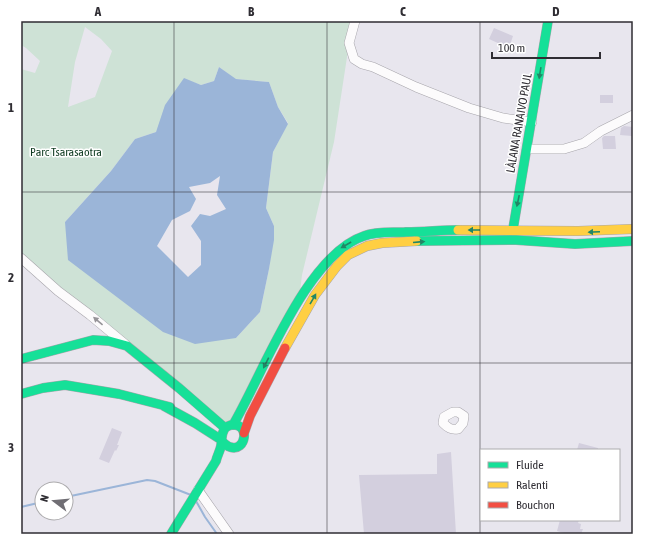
<svg xmlns="http://www.w3.org/2000/svg" width="654" height="555" font-family="'Asap Condensed',sans-serif">
<style>
.green{fill:#cee2d6;fill-rule:evenodd}
.water{fill:#9bb5d8;fill-rule:evenodd}
.lines{fill:none;stroke-linecap:round;stroke-linejoin:round}
.stream{stroke:#9bb5d8;stroke-width:2}
.building{fill:#d3cfde}
.street-casing{stroke:#a7a5ab;stroke-width:10}
.fast-casing{stroke:#a7a5ab;stroke-width:10}
.slow-casing{stroke:#a7a5ab;stroke-width:10}
.jam-casing{stroke:#a7a5ab;stroke-width:10}
.street{stroke:#fcfbfc;stroke-width:9}
.fast{stroke:#16e098;stroke-width:9}
.slow{stroke:#ffcf43;stroke-width:9}
.jam{stroke:#f24e42;stroke-width:9}
.oneway{fill:#228666}
.oneway2{fill:#969498}
.grid{fill:none;stroke:#2f2d33;stroke-width:1;stroke-opacity:0.55}
.labels{text-anchor:middle;dominant-baseline:central;stroke-width:3;stroke-linejoin:round;paint-order:stroke}
.street-label{font-size:12px;fill:#2f2d33;stroke:#fff}
.park-label{font-size:12px;fill:#103c22;stroke:#fff}
.neatline{fill:none;stroke:#2f2d33;stroke-width:1.5}
.grid-label{font-size:13px;text-anchor:middle;font-weight:bold;fill:#2f2d33}
</style>
<rect width="100%" height="100%" fill="#e8e6ee"/>
<path class="green" d="M21,21H355L349,44L334,142L302,275L299,299L233,420L225,423L21,258V69L35,73L40,61L26,48L21,45ZM85,27L101,39L112,51L95,97L68,107L75,62ZM219,67L235,79L269,82L278,107L288,123L273,152L266,208L274,226L269,269L260,312L236,338L65,222L111,171L135,139L156,132L184,79L201,85L214,81Z"/>
<path class="water" d="M219,67L236,79L269,82L278,107L288,124L273,152L266,208L274,226V240L269,269L260,312L236,338L195,344L163,332L68,260L65,222L111,171L135,139L156,132L165,105L184,78L201,85L214,81ZM220,176L217,195L226,209L210,216L200,214L191,226L201,241V265L188,277L157,246L172,220L190,211L196,199L189,187L210,183Z"/>
<g class="lines">
<path class="stream" d="M66,497L147,480L155,481L191,495
M196,501L205,517L217,534
M21,507L42,502"/>
</g>
<path class="building" d="M494,28L513,36L509,48L489,39Z
M600,95H613V103H600Z
M624,126L633,127L632,136L620,135L621,128Z
M604,136H615L616,149H603L602,138Z
M112,428L122,432L117,445H119L116,451L115,450L109,463L99,459Z
M579,443L598,448V450H577Z
M451,452L456,534H364L359,475L437,474V454Z
M560,520H579L578,523L581,524L580,529H583L581,534H568L557,531Z"/>
<g class="lines">
<g class="street-casing">
<path id="street" d="M355,21L349,43L354,59L362,64L373,67L416,87L469,108L503,118L532,122
M527,149H564L584,143L601,131L633,115
M21,258L58,291L90,315L125,344
M453,412H458L464,416L463,423L458,429C451,430 448,428 443,423L444,417Z
M198,490L229,534"/>
</g>
<g class="fast-casing">
<path id="fast" d="M513,229L548,21
M417,241L516,240L575,244L633,241
M21,359L93,340L109,341L127,346L179,388L225,428
M21,394L43,388L65,385L119,394L170,407
M164,406L195,423L220,439C223,442 226,446 230,447C246,453 251,422 231,425C228,426 225,427 224,430C221,435 222,441 221,446C220,451 217,456 216,461L171,534
M233,425C263,374 306,255 364,236C377,231 392,233 406,232C424,232 441,230 458,230"/>
</g>
<g class="slow-casing">
<path id="slow" d="M458,230L578,231L633,229
M285,348L315,295L337,266L348,255L367,246L382,243L417,241"/>
</g>
<g class="jam-casing">
<path id="jam" d="M244,433L250,416L285,348"/>
</g>
<use href="#street" class="street"/>
<use href="#fast" class="fast"/>
<use href="#slow" class="slow"/>
<use href="#jam" class="jam"/>
</g>
<defs><path id="oneway-solid" d="M-6-.8H1V-3.2L6.5 0L1 3.2V.8H-6Z"/></defs>
<g class="oneway">
<use href="#oneway-solid" transform="translate(540 73) rotate(99)"/>
<use href="#oneway-solid" transform="translate(518 201) rotate(102)"/>
<use href="#oneway-solid" transform="translate(474 230) rotate(180)"/>
<use href="#oneway-solid" transform="translate(594 232) rotate(178)"/>
<use href="#oneway-solid" transform="translate(419 242) rotate(-5)"/>
<use href="#oneway-solid" transform="translate(346 245) rotate(150)"/>
<use href="#oneway-solid" transform="translate(313 299) rotate(-60)"/>
<use href="#oneway-solid" transform="translate(266 363) rotate(117)"/>
</g>
<use class="oneway2" href="#oneway-solid" transform="translate(98 321) rotate(-140)"/>
<path class="grid" d="M174,21V534M327,21V534M480,21V534M21,192H633M21,363H633"/>
<g class="labels">
<g class="street-label">
<text transform="translate(519 123) rotate(-80)">LÀLANA RANAIVO PAUL</text>
</g>
<g class="park-label">
<text x="66" y="152">Parc Tsarasaotra</text>
</g>
</g>
<rect width="654" height="555" fill="none" stroke="#ffffff" stroke-width="44"/>
<rect x="480" y="449" width="140" height="72" fill="#ffffff" stroke="#acabad"/>
<rect x="488" y="462" width="20" height="6" fill="#16e098" stroke="#acabad"/>
<text x="516" y="469" font-size="12" fill="#2f2d33">Fluide</text>
<rect x="488" y="482" width="20" height="6" fill="#ffcf43" stroke="#acabad"/>
<text x="516" y="489" font-size="12" fill="#2f2d33">Ralenti</text>
<rect x="488" y="502" width="20" height="6" fill="#f24e42" stroke="#acabad"/>
<text x="516" y="509" font-size="12" fill="#2f2d33">Bouchon</text>
<g transform="translate(54 501) rotate(286)"><circle r="19" fill="#ffffff" stroke="#acabad"/>
<path d="M0-3L7 15L0 10L-7 15Z" fill="#706e74"/>
<text y="-6" font-size="11" font-weight="bold" text-anchor="middle" fill="#2f2d33">N</text>
</g>
<path d="M492 52v6h108v-6" fill="none" stroke="#2f2d33" stroke-width="2"/>
<text x="498" y="52" font-size="12" fill="#2f2d33" stroke="#ffffff" stroke-width="3" paint-order="stroke">100 m</text>
<rect x="22" y="22" width="610" height="511" class="neatline"/>
<g class="grid-label">
<text x="98" y="16">A</text>
<text x="251" y="16">B</text>
<text x="403" y="16">C</text>
<text x="556" y="16">D</text>
<text x="11" y="112">1</text>
<text x="11" y="282">2</text>
<text x="11" y="452">3</text>
</g>
</svg>
